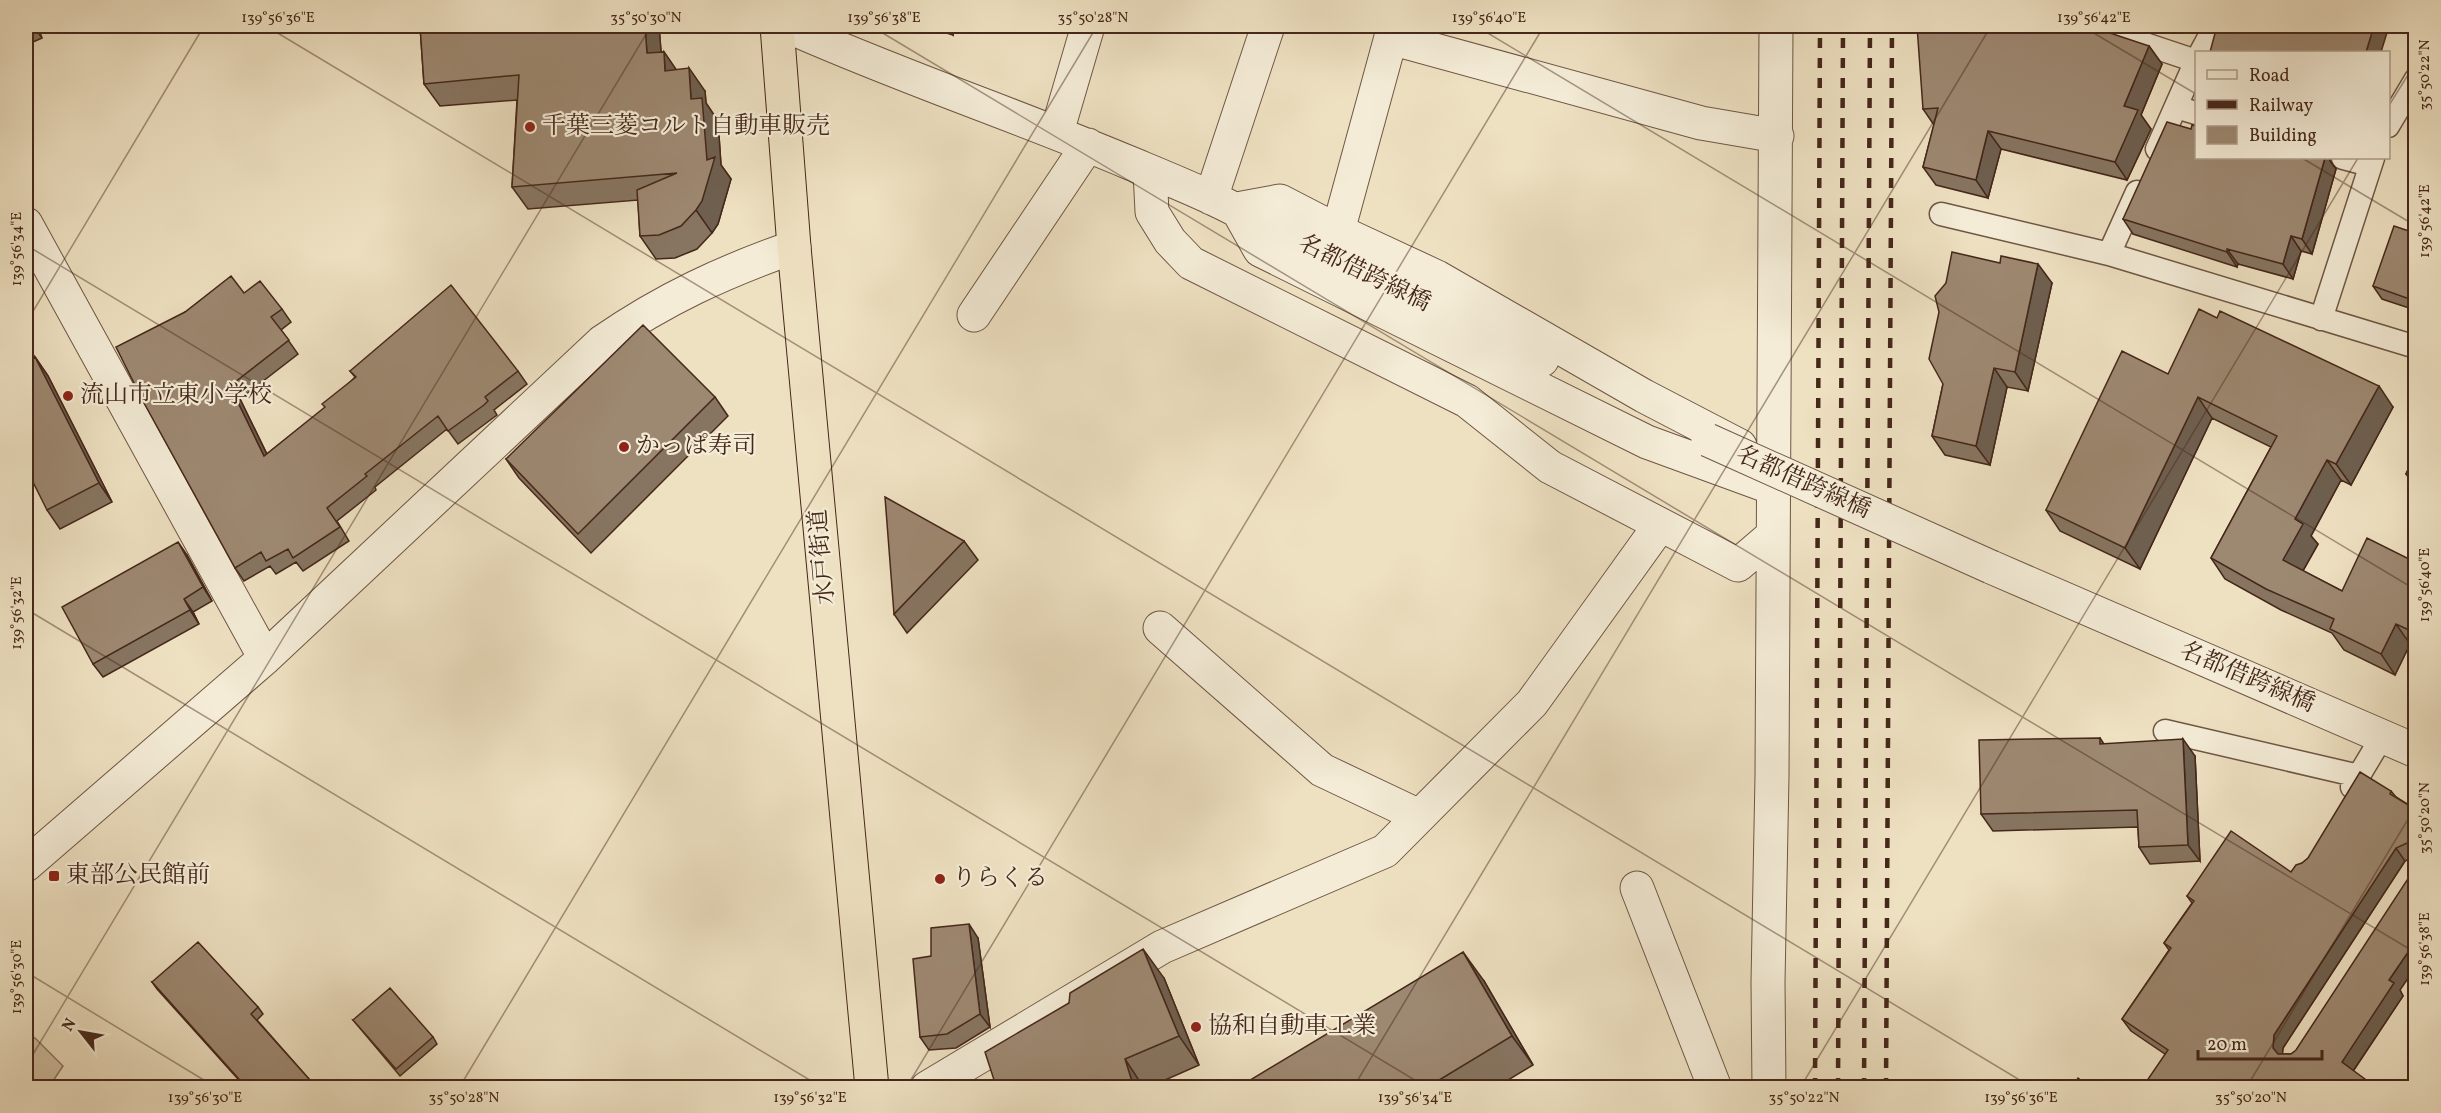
<svg xmlns="http://www.w3.org/2000/svg" width="2441" height="1113" font-family="Vollkorn,'Noto Serif JP',serif">
<style>
.green{fill:#d1c1a5;stroke:#8b7460;stroke-width:1.5}
.lines{fill:none;stroke-linecap:round;stroke-linejoin:round}
.service-casing{stroke:#6f5644;stroke-width:25}
.minor-casing{stroke:#6f5644;stroke-width:35}
.trunk-casing{stroke:#45271a;stroke-width:35}
.service{stroke:#f4ecd7;stroke-width:22}
.minor{stroke:#f4ecd7;stroke-width:33}
.trunk{stroke:#eee1c2;stroke-width:33}
.rail{stroke:#45271a;stroke-width:4.5;stroke-dasharray:10 10;stroke-linecap:butt}
.minor-bridge-casing{stroke:#6f5644;stroke-width:35;stroke-linecap:butt}
.minor-bridge{stroke:#f4ecd7;stroke-width:33}
.wall{fill:#877561;stroke:#45271a;stroke-width:1.5}
.shaded-wall{fill:#6e5f4f;stroke:#45271a;stroke-width:1.5}
.building{fill:#9d8871;stroke:#45271a;stroke-width:1.5}
.ticks{fill:none;stroke:#45271a;stroke-width:1.5;stroke-opacity:0.45}
.poi-dot{fill:#8f2418;stroke:#f4ecd7;stroke-width:2}
.labels{text-anchor:middle;dominant-baseline:central;stroke-width:4.5;stroke-linejoin:round;paint-order:stroke}
.poi-label{font-size:24px;fill:#45271a;stroke:#f4ecd7;text-anchor:start}
.street-label{font-size:24px;fill:#45271a;stroke:#f4ecd7}
.neatline{fill:none;stroke:#45271a;stroke-width:2}
.ticks-label{font-size:15px;text-anchor:middle;fill:#45271a}
</style>
<rect width="100%" height="100%" fill="#eee1c2"/>
<filter id="stains"><feTurbulence type="fractalNoise" baseFrequency=".00333" numOctaves="4"/><feColorMatrix values="0 0 0 0 .2 0 0 0 0 .09 0 0 0 0 .02 0 0 0 .5 -.17"/></filter>
<radialGradient id="worn" r=".72"><stop offset=".6" stop-color="#630" stop-opacity="0"/><stop offset="1" stop-color="#630" stop-opacity=".3"/></radialGradient>
<path class="green" d="M26,1033L35,1038L63,1066L49,1087H26Z"/>
<g class="lines">
<g class="service-casing">
<path id="service" d="M2091,26L2196,61
M2201,52L2215,26
M2176,107L2196,113
M2388,126L2416,79
M2157,149L2196,61
M2343,158L2369,165
M1941,214L2109,254L2416,347
M2109,254L2137,192
M2321,319L2373,158
M2165,731L2359,776
M2352,787L2382,737"/>
</g>
<g class="minor-casing">
<path id="minor" d="M787,26C899,76 1016,115 1130,163C1178,183 1226,202 1270,229L1542,360
M1391,38L1701,123L1777,136
M1057,132L1088,26
M1150,172L1152,212L1170,241L1191,263L1467,401L1550,467L1738,565L1773,535
M1211,198L1268,26
M26,224L265,658
M1338,231L1394,26
M974,315L1088,145
M1740,446L1644,396L1437,277L1338,231L1280,201L1237,209L1260,250L1647,442L1773,488
M1991,567L2416,751
M1160,628L1322,770L1419,816
M26,865L265,658L602,342C664,299 723,272 794,247
M1637,888L1715,1088
M927,1088L1162,947L1385,851L1532,703L1660,525
M1769,1088L1768,982L1772,776L1776,26"/>
</g>
<g class="trunk-casing">
<path id="trunk" d="M777,26L794,247L872,1088"/>
</g>
<use href="#service" class="service"/>
<use href="#minor" class="minor"/>
<use href="#trunk" class="trunk"/>
<path class="rail" d="M1815,1088L1820,26
M1838,1088L1843,26
M1864,1088L1870,26
M1886,1088L1892,26"/>
<g class="minor-bridge-casing">
<path id="minor-bridge" d="M1708,440L1991,567"/>
</g>
<use href="#minor-bridge" class="minor-bridge"/>
</g>
<path class="wall" d="M26,26H37L42,38L26,45Z
M420,26H659L661,52H664L676,70L705,91L706,103L718,121L721,165L731,179L718,224L712,233L697,249L675,258L656,259L640,236L638,200L528,209L512,187L517,100L440,106L424,84Z
M924,26H955L953,35Z
M2132,26H2157L2153,32Z
M2149,46L2162,64L2141,115L2151,129L2127,180L2001,149L1988,198L1936,185L1923,167L1934,125L1923,109Z
M2196,158H2330V161L2336,169L2312,254L2301,251L2293,279L2238,264L2237,267L2133,234L2123,219Z
M2415,233V310L2382,299L2373,286Z
M1946,283H2052L2028,391L2007,387L1990,465L1945,455L1932,436L1943,384Z
M244,293L282,309L291,322L281,330L298,354L240,399L267,454L325,408L355,377L350,371H518L527,384L494,410L497,415L493,418L458,444L447,429L375,487L376,490L337,521L349,541L303,571L296,562L276,574L270,566L244,581L235,568L185,312Z
M35,357L48,376L112,502L60,529L47,510Z
M2168,374L2393,407L2351,485L2341,480L2311,536L2318,544L2303,571L2342,591L2415,562V647L2410,644L2395,675L2344,650L2332,633L2281,610L2225,579L2211,558L2271,447L2212,418L2140,569L2060,531L2046,510Z
M715,397L728,416L591,553L519,478L506,459Z
M2415,455V487L2406,474Z
M964,541L978,560L907,633L894,614Z
M187,555L212,601L193,612L199,624L103,677L93,664Z
M2100,738L2104,744L2195,756L2200,861L2150,864L2139,847L2138,827L1993,831L1981,814Z
M2391,791L2396,797L2415,809V856L2405,861L2283,1048L2282,1054H2291L2400,990L2403,996L2354,1070L2165,1054L2131,1031L2122,1019L2169,950L2164,943L2192,903L2187,896L2291,872Z
M978,938L990,1027L956,1048L929,1050L920,1037L931,956Z
M1164,978L1199,1065L1147,1088H993L996,1086L1069,1003Z
M1484,981L1533,1065L1495,1088H1237Z
M152,982L258,1007L263,1014L257,1020L317,1088H246L157,989Z
M353,1020L433,1037L437,1044L400,1076Z"/>
<path class="shaded-wall" d="M33,26H37L42,38Z
M645,26H659L663,76L647,53Z
M947,26H955L953,35Z
M2148,26H2157L2153,32Z
M2374,26H2389L2381,52H2366Z
M2149,46L2162,64L2141,115L2151,129L2127,180L2115,162L2124,106Z
M664,52L680,75L665,71Z
M689,68L705,91L706,103L718,121L721,165L731,179L718,224L712,233L696,210L707,160L691,99Z
M1988,131L2001,149L1988,198L1976,180Z
M2325,158H2330V161L2336,169L2312,254L2302,239Z
M2291,236L2301,251L2293,279L2283,264Z
M2227,249L2238,264L2237,267L2227,252Z
M2038,264L2052,283L2028,391L2015,372Z
M35,357L48,376L112,502L99,483Z
M1994,368L2007,387L1990,465L1976,446Z
M230,386L240,399L274,469L264,456Z
M2379,386L2393,407L2351,485L2336,464Z
M2198,397L2212,418L2140,569L2125,548Z
M2327,460L2341,480L2311,536L2318,544L2297,581L2283,560L2295,519Z
M178,542L187,555L212,601L203,587Z
M184,599L193,612L199,624L190,610Z
M2415,621V638L2411,631Z
M2396,624L2410,644L2395,675L2381,654Z
M2183,739L2195,756L2200,861L2188,845Z
M2396,848L2405,861L2283,1048L2282,1061L2273,1048L2274,1035Z
M969,924L978,938L990,1027L980,1014Z
M2415,942V968L2400,990L2403,996L2351,1074L2342,1062L2389,980Z
M1143,949L1164,978L1199,1065L1179,1036Z
M1463,952L1484,981L1533,1065L1512,1036Z
M1125,1059L1144,1088H1134Z"/>
<path class="building" d="M420,26H645L647,53L664,52L665,71L689,68L691,99L702,98L707,160L715,157L702,201L696,210L681,226L659,235L640,236L637,190L677,173L512,187L519,75L424,84Z
M1917,26H2089L2149,46L2124,106L2138,110L2115,162L1988,131L1976,180L1923,167L1938,108L1923,109Z
M2217,26H2374L2366,52H2210Z
M2167,122L2191,129L2192,125L2196,126V158H2325L2302,239L2291,236L2283,264L2227,249V252L2123,219Z
M2394,226L2415,233V301L2373,286Z
M1952,252L2000,263L2001,256L2038,264L2015,372L1994,368L1976,446L1932,436L1943,384L1929,359L1939,312L1935,296L1946,283Z
M231,276L244,293L260,281L282,309L271,317L289,340L230,386L264,456L325,407L322,404L356,377L350,371L451,285L518,371L485,397L488,401L484,405L448,431L438,416L365,474L367,476L327,508L340,527L293,558L288,549L266,561L261,552L235,568L144,403L116,347L185,312Z
M2199,309L2217,318L2220,311L2379,386L2336,464L2327,460L2295,519L2303,524L2283,560L2342,591L2367,538L2415,562V621L2411,631L2396,624L2381,654L2330,629L2334,619L2266,589L2211,558L2277,436L2198,397L2125,548L2046,510L2122,351L2168,374Z
M643,325L715,397L578,534L506,459Z
M35,357L99,483L47,510L26,468V362Z
M2415,455V479L2406,474Z
M885,497L964,541L894,614Z
M178,542L203,587L184,599L190,610L93,664L62,607Z
M2100,738V744L2183,739L2188,845L2139,847L2137,810L1981,814L1979,740Z
M2360,772L2391,791L2390,794L2415,809V846V845L2407,843L2396,848L2274,1035L2273,1048L2278,1054H2291L2296,1050L2415,868V942L2389,980L2394,983L2342,1062L2377,1088H2142L2168,1050L2122,1019L2171,948L2164,943L2194,901L2187,896L2231,831L2291,872L2296,865L2302,863L2308,858Z
M969,924L980,1014L947,1034L920,1037L913,959L931,956V928Z
M198,942L258,1007L251,1014L317,1088H247L152,982Z
M1143,949L1179,1036L1125,1059L1134,1088H993L996,1086L985,1052L1069,1003L1070,993Z
M1463,952L1512,1036L1426,1088H1237Z
M390,988L433,1037L396,1069L353,1020Z
M2078,1078L2091,1088H2072Z"/>
<path class="ticks" d="M266,26L2033,1088M871,26L2416,953M1476,26L2416,590M2082,26L2196,94M2388,107L2416,62M2302,158L2416,226M26,245L1428,1088M26,323L204,26M26,609L823,1088M26,972L217,1088M26,1066L651,26M459,1088L1097,26M906,1088L1544,26M1353,1088L1991,26M1800,1088L2358,158M2246,1088L2416,806"/>
<g class="poi-dot">
<circle cx="530" cy="127" r="6"/>
<circle cx="68" cy="396" r="6"/>
<circle cx="624" cy="447" r="6"/>
<rect x="48" y="870" width="12" height="12" rx="3"/>
<circle cx="940" cy="879" r="6"/>
<circle cx="1196" cy="1027" r="6"/>
</g>
<g class="labels">
<g class="poi-label">
<text x="542" y="127">千葉三菱コルト自動車販売</text>
<text x="80" y="396">流山市立東小学校</text>
<text x="636" y="447">かっぱ寿司</text>
<text x="66" y="876">東部公民館前</text>
<text x="952" y="879">りらくる</text>
<text x="1208" y="1027">協和自動車工業</text>
</g>
<g class="street-label">
<text transform="translate(1364 274) rotate(26)">名都借跨線橋</text>
<text transform="translate(1803 483) rotate(24)">名都借跨線橋</text>
<text transform="translate(823 557) rotate(-95)">水戸街道</text>
<text transform="translate(2247 678) rotate(23)">名都借跨線橋</text>
</g>
</g>
<rect width="2441" height="1113" fill="none" stroke="#eee1c2" stroke-width="66"/>
<rect x="2195" y="51" width="195" height="108" fill="#f4ecd7" stroke="#ae9d8b" stroke-width="1.5"/>
<rect x="2207" y="70" width="30" height="9" fill="#f4ecd7" stroke="#ae9d8b" stroke-width="1.5"/>
<text x="2249" y="81" font-size="18" fill="#45271a">Road</text>
<rect x="2207" y="100" width="30" height="9" fill="#45271a" stroke="#ae9d8b" stroke-width="1.5"/>
<text x="2249" y="111" font-size="18" fill="#45271a">Railway</text>
<rect x="2207" y="126" width="30" height="18" fill="#9d8871" stroke="#ae9d8b" stroke-width="1.5"/>
<text x="2249" y="141" font-size="18" fill="#45271a">Building</text>
<g transform="translate(81 1032) rotate(301)" stroke="#f4ecd7" stroke-width="4.5" paint-order="stroke">
<path d="M0-4.5L10 22L0 15L-10 22Z" fill="#45271a"/>
<text y="-9" font-size="16" font-weight="bold" text-anchor="middle" fill="#45271a">N</text>
</g>
<path d="M2198 1050v9h124v-9" fill="none" stroke="#45271a" stroke-width="3"/>
<text x="2207" y="1050" font-size="18" fill="#45271a" stroke="#f4ecd7" stroke-width="4.5" paint-order="stroke">20 m</text>
<rect x="33" y="33" width="2375" height="1047" class="neatline"/>
<g class="ticks-label">
<text x="278" y="22">139°56'36"E</text>
<text x="646" y="22">35°50'30"N</text>
<text x="884" y="22">139°56'38"E</text>
<text x="1093" y="22">35°50'28"N</text>
<text x="1489" y="22">139°56'40"E</text>
<text x="2094" y="22">139°56'42"E</text>
<text transform="translate(2424 75) rotate(-90)" y="5">35°50'22"N</text>
<text transform="translate(2424 221) rotate(-90)" y="5">139°56'42"E</text>
<text transform="translate(16 249) rotate(-90)" y="5">139°56'34"E</text>
<text transform="translate(2424 585) rotate(-90)" y="5">139°56'40"E</text>
<text transform="translate(16 613) rotate(-90)" y="5">139°56'32"E</text>
<text transform="translate(2424 818) rotate(-90)" y="5">35°50'20"N</text>
<text transform="translate(2424 949) rotate(-90)" y="5">139°56'38"E</text>
<text transform="translate(16 977) rotate(-90)" y="5">139°56'30"E</text>
<text x="205" y="1102">139°56'30"E</text>
<text x="464" y="1102">35°50'28"N</text>
<text x="810" y="1102">139°56'32"E</text>
<text x="1415" y="1102">139°56'34"E</text>
<text x="1804" y="1102">35°50'22"N</text>
<text x="2021" y="1102">139°56'36"E</text>
<text x="2251" y="1102">35°50'20"N</text>
</g>
<rect width="100%" height="100%" filter="url(#stains)"/>
<rect width="100%" height="100%" fill="url(#worn)"/>
</svg>
